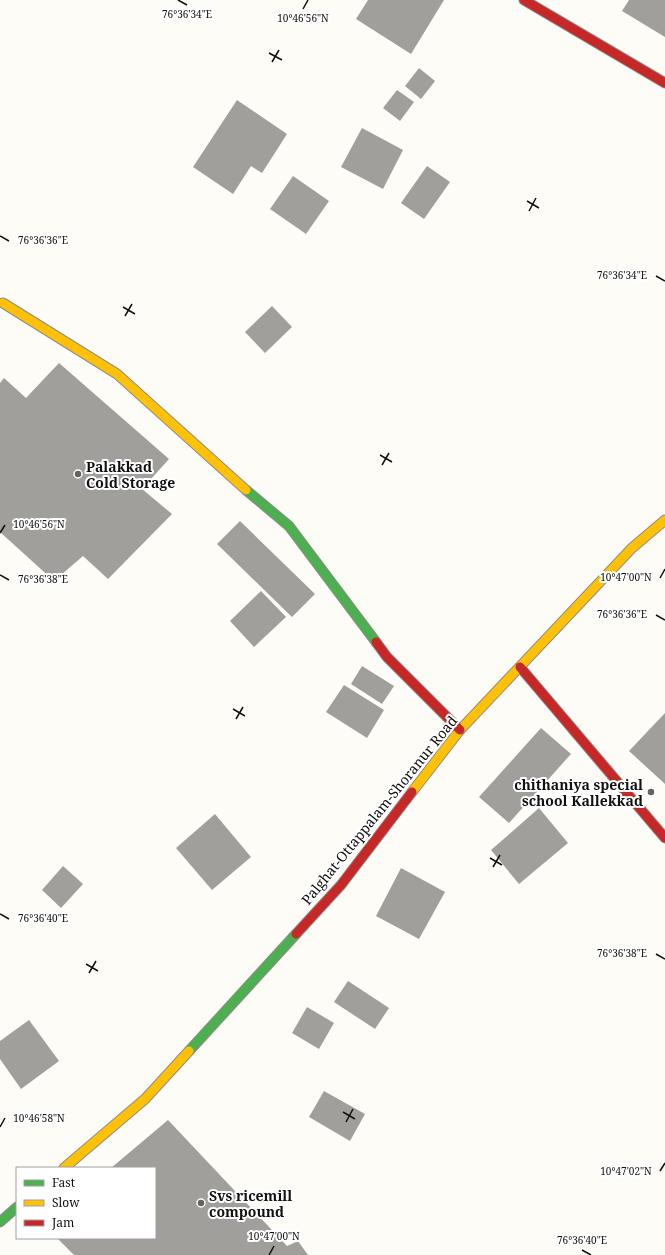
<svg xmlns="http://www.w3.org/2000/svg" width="665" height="1255" font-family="'Noto Serif',serif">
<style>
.building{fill:#a19f9c}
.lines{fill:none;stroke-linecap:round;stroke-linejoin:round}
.fast-casing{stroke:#8e8d8b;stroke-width:11}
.slow-casing{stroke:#8e8d8b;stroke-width:11}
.jam-casing{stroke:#8e8d8b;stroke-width:11}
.fast{stroke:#4caf50;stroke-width:9}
.slow{stroke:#ffc107;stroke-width:9}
.jam{stroke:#c62828;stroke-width:9}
.ticks{fill:none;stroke:#111;stroke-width:1.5}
.poi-dot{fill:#646362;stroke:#fff;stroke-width:1.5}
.labels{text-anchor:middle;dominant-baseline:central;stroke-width:4;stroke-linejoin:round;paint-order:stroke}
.poi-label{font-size:14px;font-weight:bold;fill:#111;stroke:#fff;text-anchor:start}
.street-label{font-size:14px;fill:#111;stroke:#fff}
.ticks-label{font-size:10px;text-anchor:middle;fill:#111;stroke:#fff;stroke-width:4;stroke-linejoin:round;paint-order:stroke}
</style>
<rect width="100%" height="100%" fill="#fdfcf7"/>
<path class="building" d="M368,0H444L411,54L356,19Z
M629,0H665V37L622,11Z
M419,68L435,81L421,99L405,86Z
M397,90L414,102L400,121L383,108Z
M237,100L287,134L262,173L251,166L233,194L193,167Z
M362,128L403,150L383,189L341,167Z
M427,166L450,182L424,219L401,203Z
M293,176L329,201L306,234L270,209Z
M272,306L292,327L265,353L245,332Z
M59,363L169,459L142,489L172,514L108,579L83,556L54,581L0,532V383L4,378L26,398Z
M240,521L315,594L292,617L217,544Z
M261,591L286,617L254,647L230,621Z
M362,666L394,686L382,704L351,684Z
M344,685L384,710L367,738L326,712Z
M665,713V784L629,751Z
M541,728L571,754L509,823L479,797Z
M539,808L568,843L519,884L491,850Z
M215,814L251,857L212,890L176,848Z
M63,866L83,884L61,908L42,890Z
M401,868L445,892L419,939L376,916Z
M348,981L389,1008L375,1029L334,1002Z
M307,1007L334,1023L319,1049L292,1033Z
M29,1020L59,1061L21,1089L0,1059V1041Z
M324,1091L365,1114L350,1141L309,1117Z
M168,1120L287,1246L298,1241L308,1255H74L57,1238H155V1168H111Z"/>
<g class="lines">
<g class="fast-casing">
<path id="fast" d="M246,490L289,526L376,642
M189,1051L296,934
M0,1222L17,1207"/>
</g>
<g class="slow-casing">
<path id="slow" d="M3,303L117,374L246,490
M412,792L460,730L632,548L665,520
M64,1168L145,1099L189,1051"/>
</g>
<g class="jam-casing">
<path id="jam" d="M524,0L665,83
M376,642L387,657L460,730
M520,667L665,838
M296,934L341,885L412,792"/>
</g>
<use href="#fast" class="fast"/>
<use href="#slow" class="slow"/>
<use href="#jam" class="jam"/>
</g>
<path class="ticks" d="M178,0L187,5M303,9L308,0M269,53L282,60M272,62L279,50M527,201L539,208M529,211L536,198M0,236L9,241M656,276L665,281M123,307L135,314M125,316L132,304M380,455L392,462M382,465L389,453M0,533L5,525M0,575L9,580M660,578L665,569M656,615L665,620M233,709L245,716M236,719L243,707M490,858L502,865M493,867L500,855M0,914L9,919M656,954L665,959M86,964L98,971M89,973L96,961M343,1112L355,1119M346,1122L353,1109M0,1127L5,1118M660,1171L665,1163M582,1250L591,1255M269,1255L274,1246"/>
<g class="poi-dot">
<circle cx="78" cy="474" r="4"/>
<circle cx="651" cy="792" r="4"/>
<circle cx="201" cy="1203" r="4"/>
</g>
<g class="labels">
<g class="poi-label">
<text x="86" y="466">Palakkad<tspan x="86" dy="16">Cold Storage</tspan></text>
<text x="643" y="784" text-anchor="end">chithaniya special<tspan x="643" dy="16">school Kallekkad</tspan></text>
<text x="209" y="1195">Svs ricemill<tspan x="209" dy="16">compound</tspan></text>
</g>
<g class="street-label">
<text transform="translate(379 810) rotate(-51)">Palghat-Ottappalam-Shoranur Road</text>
</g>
</g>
<g class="ticks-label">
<text x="187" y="18">76°36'34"E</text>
<text x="303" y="22">10°46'56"N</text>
<text x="43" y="244">76°36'36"E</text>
<text x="622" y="279">76°36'34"E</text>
<text x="39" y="528">10°46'56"N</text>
<text x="626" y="581">10°47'00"N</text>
<text x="43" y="583">76°36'38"E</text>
<text x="622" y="618">76°36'36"E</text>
<text x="43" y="922">76°36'40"E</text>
<text x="622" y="957">76°36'38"E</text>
<text x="39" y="1122">10°46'58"N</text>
<text x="626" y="1175">10°47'02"N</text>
<text x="274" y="1240">10°47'00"N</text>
<text x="582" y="1244">76°36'40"E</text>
</g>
<rect x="16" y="1167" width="140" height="72" fill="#ffffff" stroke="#a0a0a0"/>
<rect x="24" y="1180" width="20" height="6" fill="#4caf50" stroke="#a0a0a0"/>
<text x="52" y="1187" font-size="12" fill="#111111">Fast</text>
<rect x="24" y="1200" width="20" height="6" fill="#ffc107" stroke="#a0a0a0"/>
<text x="52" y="1207" font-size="12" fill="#111111">Slow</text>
<rect x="24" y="1220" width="20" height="6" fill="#c62828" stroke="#a0a0a0"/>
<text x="52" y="1227" font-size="12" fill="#111111">Jam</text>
</svg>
